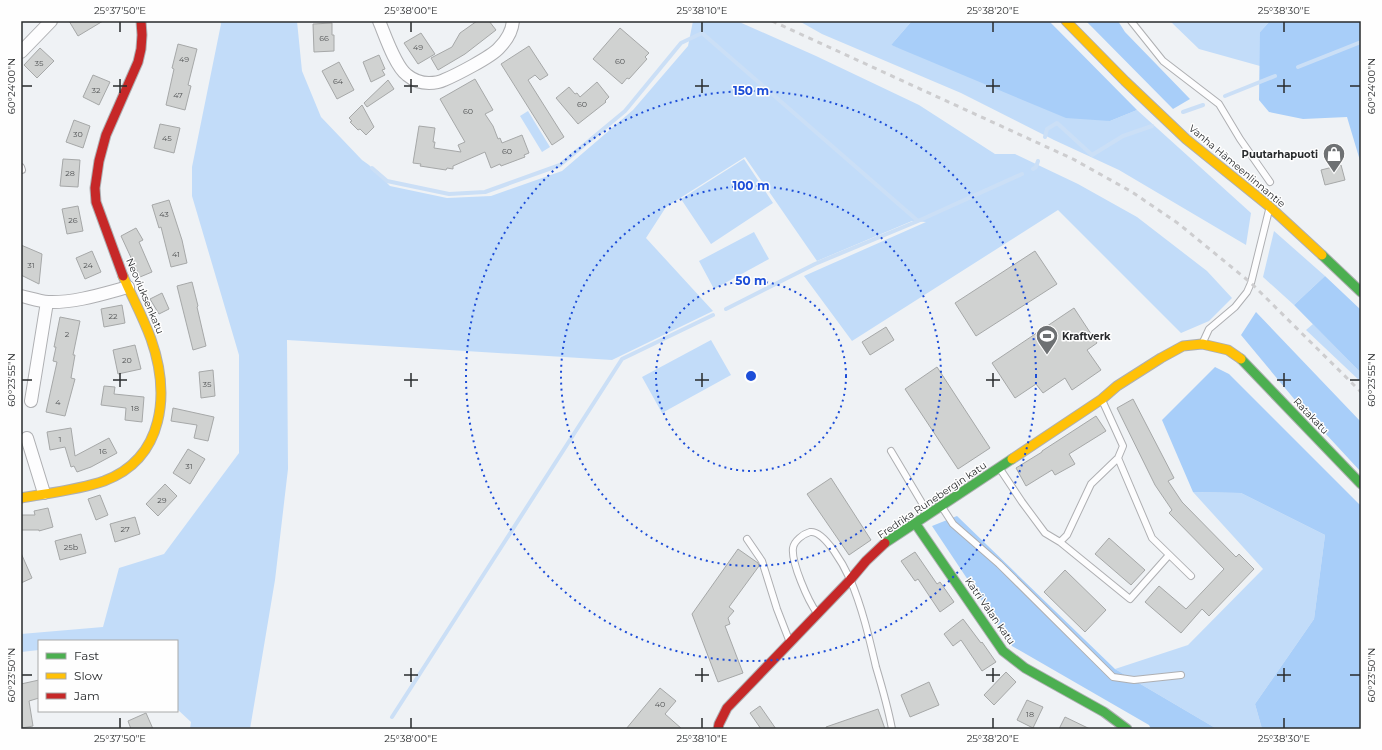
<svg xmlns="http://www.w3.org/2000/svg" width="1382" height="750" font-family="Montserrat,sans-serif">
<style>
.green{fill:#c2dcf9}
.forest{fill:#a8cef9}
.lines{fill:none;stroke-linecap:round;stroke-linejoin:round}
.stream{stroke:#cbdff6;stroke-width:4}
.building{fill:#d0d2d1;stroke:#a6a8a8}
.lane-casing{stroke:#aeafb2;stroke-width:8}
.street-casing{stroke:#aeafb2;stroke-width:14}
.fast-casing{stroke:#aeafb2;stroke-width:11}
.slow-casing{stroke:#aeafb2;stroke-width:11}
.jam-casing{stroke:#aeafb2;stroke-width:11}
.lane{stroke:#fdfdfe;stroke-width:6}
.street{stroke:#fdfdfe;stroke-width:12}
.fast{stroke:#4caf50;stroke-width:9}
.slow{stroke:#ffc107;stroke-width:9}
.jam{stroke:#c62828;stroke-width:9}
.rail{stroke:#cdcdcf;stroke-width:3;stroke-dasharray:5 5;stroke-linecap:butt}
.ticks{fill:none;stroke:#292b2d;stroke-width:1.5}
.ring{fill:none;stroke:#1d4ed8;stroke-width:2;stroke-dasharray:2 4}
.labels{text-anchor:middle;dominant-baseline:central;stroke-width:3;stroke-linejoin:round;paint-order:stroke}
.number-label{font-size:8px;fill:#535556}
.poi-label{font-size:10px;font-weight:bold;fill:#292b2d;stroke:#fefefe;text-anchor:end}
.street-label{font-size:10px;fill:#292b2d;stroke:#fefefe}
.centre{fill:#1d4ed8;stroke:#fefefe;stroke-width:2}
.ring-label{font-size:12px;text-anchor:middle;font-weight:bold;fill:#1d4ed8;stroke:#fefefe;stroke-width:3;stroke-linejoin:round;paint-order:stroke}
.neatline{fill:none;stroke:#292b2d;stroke-width:1.5}
.ticks-label{font-size:10px;text-anchor:middle;fill:#292b2d}
</style>
<rect width="100%" height="100%" fill="#eff2f5"/>
<path class="green" d="M220,21H297L302,71L321,117L362,160L369,165L390,186L447,198L491,196L562,171L633,110L688,46L693,21H737L816,56L919,105L995,154H1015L1078,184L1137,217L1207,271L1232,298L1209,321L1181,333L1058,210L852,341L804,276L926,222L912,221L817,261L745,157L666,207L646,238L713,311L612,360L287,340L288,469L275,580L250,729H190L191,722L177,709V641H39V650L21,652V634L103,627L119,568L164,554L239,453V355L192,196V167L221,24Z
M799,21H910L911,22L891,45L1110,121L1137,110L1251,213L1246,245L1119,170L1054,140L961,93L822,34Z
M1170,21H1270L1260,32V66L1199,49Z
M528,111L550,147L542,152L520,116Z
M744,159L773,203L711,244L681,199Z
M1274,231L1325,276L1294,305L1263,277Z
M754,232L769,259L714,289L699,261Z
M1313,324L1361,373V382L1306,330Z
M711,340L731,375L662,413L642,377Z
M1193,492L1241,493L1325,535L1314,619L1255,704L1262,729H1217L1115,669L1188,645L1263,569Z"/>
<path class="forest" d="M910,21H1049L1137,110L1110,121L1066,118L891,45L911,22Z
M1086,21H1118L1125,32L1190,99L1173,109Z
M1270,21H1361V164L1347,117L1303,119L1269,112L1259,100L1260,32Z
M1325,276L1361,310V373L1294,305Z
M1256,312L1361,422V472L1300,406L1241,335Z
M1215,367L1229,374L1361,506V729H1262L1255,704L1314,619L1325,535L1241,493L1193,492L1162,420Z
M957,516L1115,669L1217,729H1151L1149,725L1012,646L932,526Z"/>
<g class="lines">
<path class="stream" d="M1298,67L1361,42
M1225,96L1275,76
M1183,112L1203,105
M1045,137L1047,129L1057,123L1092,155L1123,136L1152,126
M372,168L387,181L449,194L485,192L560,165L625,111L681,43L702,33L918,221
M1033,169L1036,167L1038,161
M726,309L815,264L918,221L1022,174
M392,717L622,359L713,315"/>
</g>
<path class="building" d="M69,21H103L78,36Z
M477,21H489L496,30L465,54L438,70L431,58L452,47L460,33Z
M332,23V35H334V51L314,52L313,24Z
M620,28L649,53L645,57L647,59L629,79L627,78L622,84L593,59Z
M421,33L435,54L418,64L404,43Z
M178,44L197,49L188,85L191,86L185,110L166,105L174,69L172,68Z
M529,46L548,75L540,80L535,75L528,80L564,137L552,145L501,64Z
M40,48L54,61L37,78L24,65Z
M379,55L385,69L382,70L385,75L371,82L363,62Z
M339,62L354,90L337,99L322,71Z
M93,75L110,82L99,105L83,97Z
M475,79L493,110L485,114L493,126L498,139L500,138L502,143L522,135L529,153L524,155L525,157L501,166L500,164L491,168L485,152L453,166V169L447,168L446,170L420,166L421,164L413,163L419,126L435,128L433,142H435L434,148L461,152L458,145L465,142L440,99Z
M388,80L394,89L367,107L364,103Z
M597,82L609,97L605,101L606,102L578,124L556,98L569,87L575,94L577,93L580,97Z
M362,105L374,127L366,135L360,129L358,130L350,122L352,121L349,118Z
M74,120L90,126L83,148L66,142Z
M160,124L180,128L174,153L154,148Z
M63,159L80,160L78,187L60,186Z
M1341,165L1345,180L1325,185L1321,170Z
M169,200L182,240L187,263L171,267L161,227L159,228L152,205Z
M78,206L83,231L67,234L62,209Z
M136,228L143,240L139,242L152,272L140,277L121,236Z
M21,245L42,254L39,284L21,275Z
M92,251L101,272L85,279L76,258Z
M1035,251L1057,284L976,336L955,303Z
M192,282L198,306L197,307L206,346L193,350L177,286Z
M162,293L169,309L159,314L150,299Z
M122,305L125,323L104,327L101,309Z
M1074,308L1097,343L1087,350L1101,370L1072,390L1065,378L1043,393L1036,384L1015,398L992,363Z
M60,317L80,321L73,355H75L71,378L75,379L65,416L46,412L57,362L53,361L56,347H54Z
M886,327L894,340L870,355L862,342Z
M135,345L141,369L118,374L113,350Z
M937,367L990,448L958,469L905,389Z
M213,370L215,396L201,398L199,372Z
M104,386L115,387L114,394L144,397L142,422L125,420L126,408L101,405Z
M1133,399L1174,478L1168,481L1182,502L1236,557L1239,554L1254,569L1209,616L1202,609L1181,633L1145,602L1159,586L1186,609L1224,569L1169,513L1172,510L1155,485L1117,408Z
M173,408L214,417L208,441L194,438L197,425L171,421Z
M1096,416L1106,431L1069,454L1075,464L1055,475L1052,470L1026,486L1016,468L1042,452V451Z
M71,428L75,456L109,438L117,453L91,467L77,472L74,466L71,467L65,447L50,450L47,432Z
M188,449L205,459L190,484L173,473Z
M831,478L871,540L849,555L807,494Z
M165,484L177,496L158,516L146,504Z
M100,495L108,515L96,520L88,499Z
M48,508L53,527L39,531V530H21V515H35L34,511Z
M135,517L140,534L115,542L110,524Z
M81,534L86,553L60,560L55,541Z
M1109,538L1145,570L1131,585L1095,554Z
M738,549L758,563L759,566L729,607L734,611L728,618L730,624L725,626L743,673L718,682L692,614Z
M915,552L937,584L940,582L954,602L940,612L918,579L915,581L901,561Z
M21,553L32,578L21,583Z
M1065,570L1106,610L1085,632L1044,592Z
M963,619L981,643L982,642L996,662L982,671L961,640L953,646L944,634Z
M1006,672L1016,682L994,705L984,695Z
M39,680V698L29,701L33,726L22,728L21,684Z
M929,682L939,705L910,717L901,695Z
M660,688L676,701L665,714L682,729H626Z
M1027,700L1043,707L1033,728L1017,720Z
M760,706L776,729H761L750,713Z
M878,709L885,729H826V727Z
M146,713L153,729H131L128,721Z
M1065,717L1090,729H1059Z"/>
<g class="lines">
<g class="lane-casing">
<path id="lane" d="M1131,21L1163,61L1219,104L1240,139L1270,182
M21,167L22,170
M1203,342L1209,329L1235,307L1247,292L1251,283L1269,210
M891,451L928,513
M1118,458L1152,538L1191,576
M1000,469L1022,502L1045,533L1060,542L1067,535L1091,484L1118,458L1123,446L1102,400
M942,507L953,524L999,564L1113,677L1134,680L1181,675
M747,539L762,561L777,609L789,640
M1060,542L1130,599L1169,555
M817,613C808,601 791,562 793,548C794,541 803,534 810,532C825,530 845,568 850,579C862,607 869,637 876,667C882,687 888,708 892,729"/>
</g>
<g class="street-casing">
<path id="street" d="M379,21C385,35 395,66 407,75C413,80 421,83 429,83C434,83 440,82 444,80C456,75 491,57 499,48C506,41 512,31 513,21
M21,52L51,21
M21,296C30,298 39,301 48,302C75,303 102,294 128,287
M31,401L47,302
M27,438L44,493"/>
</g>
<g class="fast-casing">
<path id="fast" d="M1322,255L1361,292
M1241,359L1361,484
M915,523L1003,651L1025,668L1104,712L1127,729
M885,543L1012,459"/>
</g>
<g class="slow-casing">
<path id="slow" d="M1066,21L1125,81L1186,139L1270,207L1322,255
M1012,459L1102,399L1117,386L1161,358L1183,346L1202,344L1228,350L1241,359
M21,498C49,493 78,490 104,481C165,458 170,393 151,339C143,317 132,297 123,276"/>
</g>
<g class="jam-casing">
<path id="jam" d="M123,276L96,202L95,188L99,161L106,135L138,62L141,49L142,35L141,21
M718,729L719,724L727,708L850,580L866,561L885,543"/>
</g>
<use href="#lane" class="lane"/>
<use href="#street" class="street"/>
<use href="#fast" class="fast"/>
<use href="#slow" class="slow"/>
<use href="#jam" class="jam"/>
<path class="rail" d="M772,21L1073,159L1132,192L1179,224L1251,283L1361,392"/>
</g>
<path class="ticks" d="M120,22V32M411,22V32M702,22V32M993,22V32M1284,22V32M120,79V93M411,79V93M702,79V93M993,79V93M1284,79V93M22,86H32M113,86H127M404,86H418M695,86H709M986,86H1000M1277,86H1291M1350,86H1360M120,373V387M411,373V387M702,373V387M993,373V387M1284,373V387M22,380H32M113,380H127M404,380H418M695,380H709M986,380H1000M1277,380H1291M1350,380H1360M411,668V682M702,668V682M993,668V682M1284,668V682M22,675H32M404,675H418M695,675H709M986,675H1000M1277,675H1291M1350,675H1360M120,718V728M411,718V728M702,718V728M993,718V728M1284,718V728"/>
<g class="ring">
<circle cx="751" cy="376" r="95"/>
<circle cx="751" cy="376" r="190"/>
<circle cx="751" cy="376" r="285"/>
</g>
<defs>
<g id="shop-pin" transform="scale(1.15)"><path d="M0 17L-7.5 6A9.5 9.5 0 1 1 7.5 6Z" fill="#6e7173" stroke="#fefefe"/><path d="M-5-2.5h2.3a2.7 3.5 0 0 1 5.4 0H5L5.5 6h-11ZM-1.5-2.5h3a1.5 2.3 0 0 0-3 0Z" fill="#fff"/></g>
<g id="stadium-pin" transform="scale(1.15)"><path d="M0 17L-7.5 6A9.5 9.5 0 1 1 7.5 6Z" fill="#6e7173" stroke="#fefefe"/><path d="M0-5a6.5 5 0 1 0 0 10a6.5 5 0 1 0 0-10ZM-3.5-1.8h7v3.6h-7Z" fill="#fff"/></g>
</defs>
<g fill-rule="evenodd">
<use href="#shop-pin" x="1334" y="154"/>
<use href="#stadium-pin" x="1047" y="336"/>
</g>
<g class="labels">
<g class="number-label">
<text x="324" y="38">66</text>
<text x="418" y="47">49</text>
<text x="184" y="59">49</text>
<text x="620" y="61">60</text>
<text x="39" y="63">35</text>
<text x="338" y="81">64</text>
<text x="96" y="90">32</text>
<text x="178" y="95">47</text>
<text x="582" y="104">60</text>
<text x="468" y="111">60</text>
<text x="78" y="134">30</text>
<text x="167" y="138">45</text>
<text x="507" y="151">60</text>
<text x="70" y="173">28</text>
<text x="164" y="214">43</text>
<text x="73" y="220">26</text>
<text x="176" y="254">41</text>
<text x="31" y="265">31</text>
<text x="88" y="265">24</text>
<text x="113" y="316">22</text>
<text x="67" y="334">2</text>
<text x="127" y="360">20</text>
<text x="207" y="384">35</text>
<text x="58" y="402">4</text>
<text x="135" y="408">18</text>
<text x="60" y="439">1</text>
<text x="103" y="451">16</text>
<text x="189" y="466">31</text>
<text x="162" y="500">29</text>
<text x="125" y="529">27</text>
<text x="71" y="547">25b</text>
<text x="660" y="704">40</text>
<text x="1030" y="714">18</text>
</g>
<g class="poi-label">
<text x="1318" y="154">Puutarhapuoti</text>
<text x="1062" y="336" text-anchor="start">Kraftverk</text>
</g>
<g class="street-label">
<text transform="translate(1237 166) rotate(40)">Vanha Hämeenlinnantie</text>
<text transform="translate(145 296) rotate(67)">Neoviuksenkatu</text>
<text transform="translate(1311 416) rotate(46)">Ratakatu</text>
<text transform="translate(932 500) rotate(-34)">Fredrika Runebergin katu</text>
<text transform="translate(990 611) rotate(55)">Katri Valan katu</text>
</g>
</g>
<circle cx="751" cy="376" r="6" class="centre"/>
<g class="ring-label">
<text x="751" y="95">150 m</text>
<text x="751" y="190">100 m</text>
<text x="751" y="285">50 m</text>
</g>
<rect width="1382" height="750" fill="none" stroke="#fefefe" stroke-width="44"/>
<rect x="38" y="640" width="140" height="72" fill="#fefefe" stroke="#a9aaaa"/>
<rect x="46" y="653" width="20" height="6" fill="#4caf50" stroke="#a9aaaa"/>
<text x="74" y="660" font-size="12" fill="#292b2d">Fast</text>
<rect x="46" y="673" width="20" height="6" fill="#ffc107" stroke="#a9aaaa"/>
<text x="74" y="680" font-size="12" fill="#292b2d">Slow</text>
<rect x="46" y="693" width="20" height="6" fill="#c62828" stroke="#a9aaaa"/>
<text x="74" y="700" font-size="12" fill="#292b2d">Jam</text>
<rect x="22" y="22" width="1338" height="706" class="neatline"/>
<g class="ticks-label">
<text x="120" y="14">25°37'50"E</text>
<text x="411" y="14">25°38'00"E</text>
<text x="702" y="14">25°38'10"E</text>
<text x="993" y="14">25°38'20"E</text>
<text x="1284" y="14">25°38'30"E</text>
<text transform="translate(11 86) rotate(-90)" y="4">60°24'00"N</text>
<text transform="translate(1371 86) rotate(-90)" y="4">60°24'00"N</text>
<text transform="translate(11 380) rotate(-90)" y="4">60°23'55"N</text>
<text transform="translate(1371 380) rotate(-90)" y="4">60°23'55"N</text>
<text transform="translate(11 675) rotate(-90)" y="4">60°23'50"N</text>
<text transform="translate(1371 675) rotate(-90)" y="4">60°23'50"N</text>
<text x="120" y="742">25°37'50"E</text>
<text x="411" y="742">25°38'00"E</text>
<text x="702" y="742">25°38'10"E</text>
<text x="993" y="742">25°38'20"E</text>
<text x="1284" y="742">25°38'30"E</text>
</g>
</svg>
